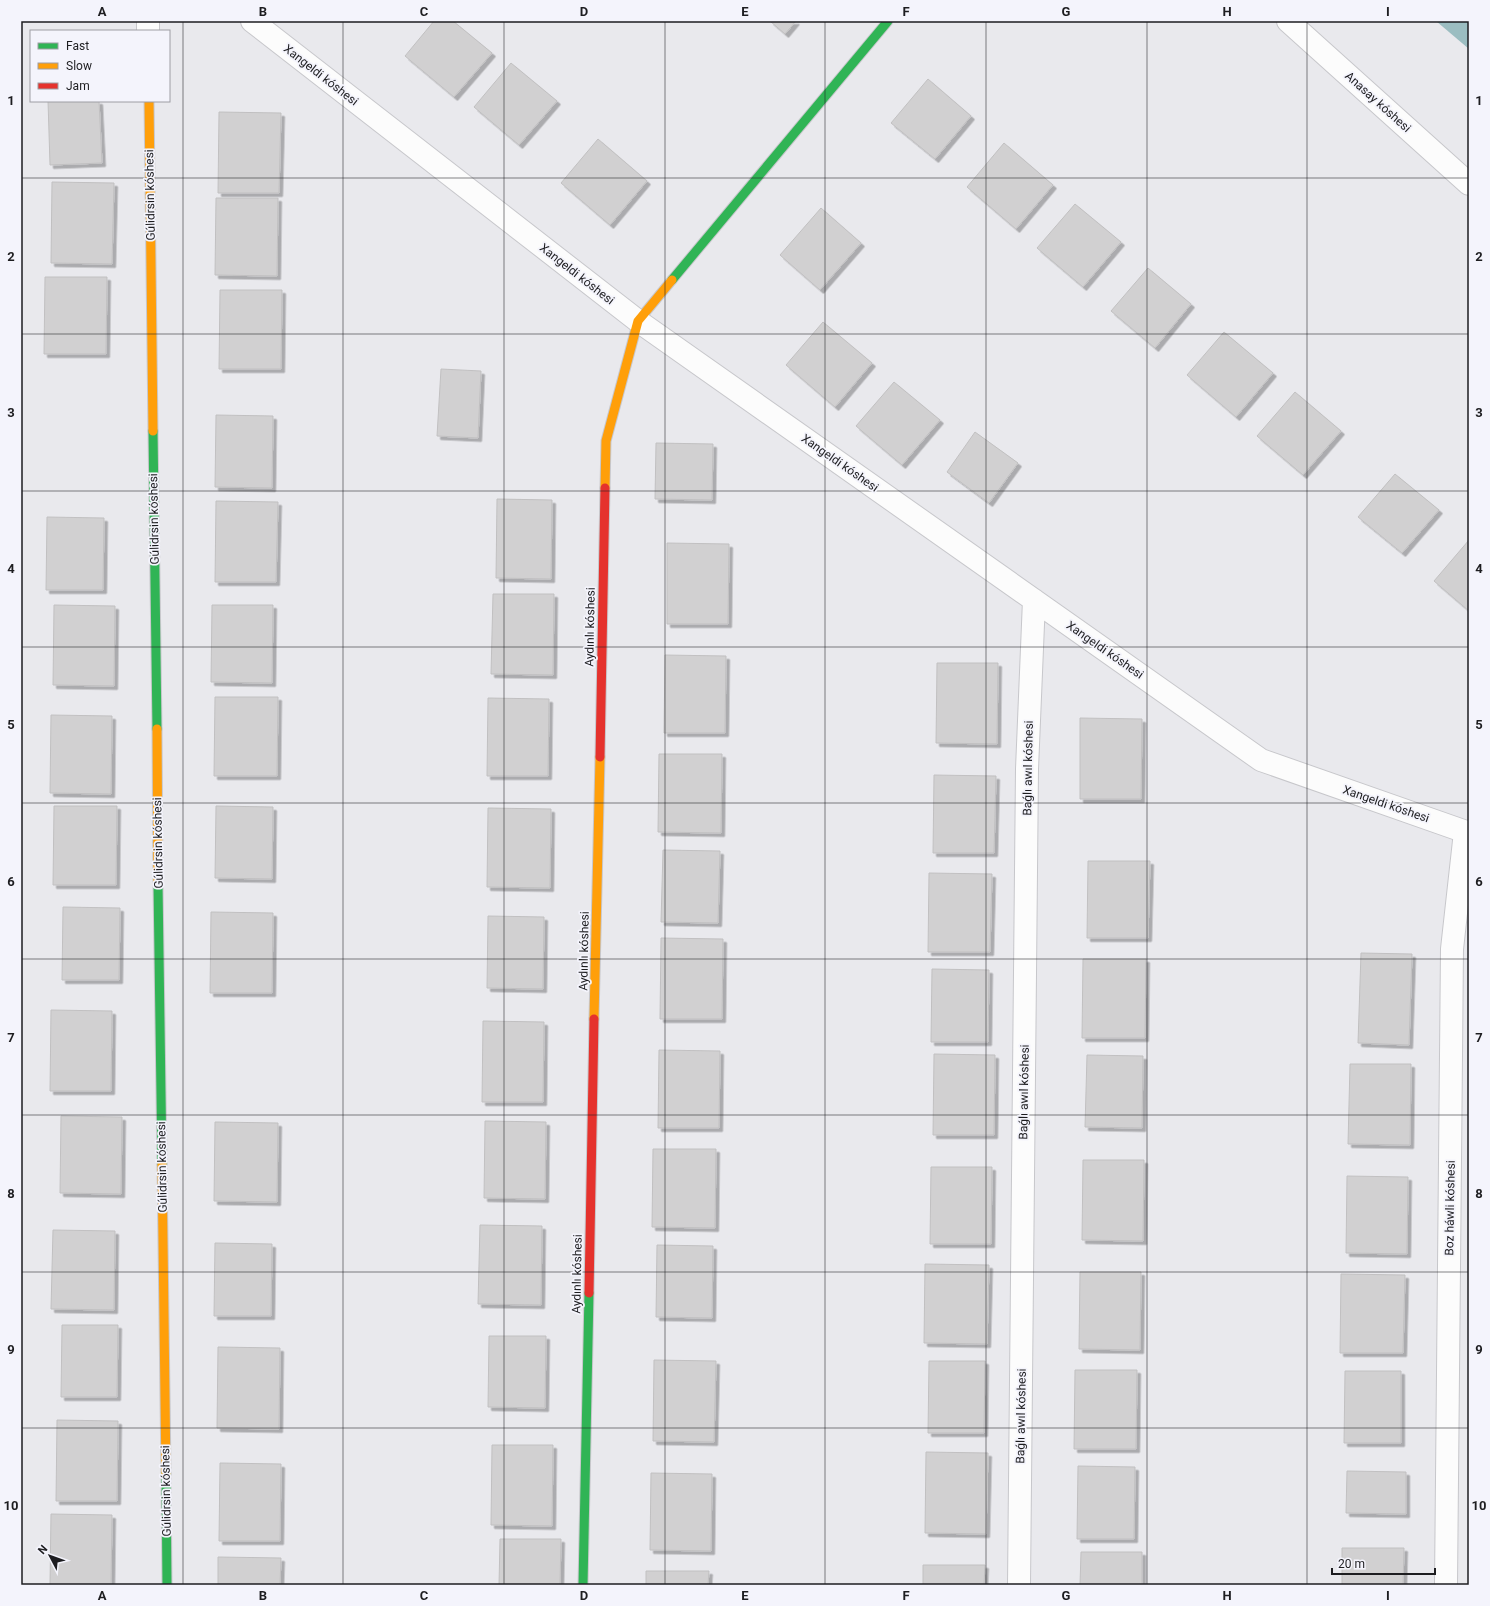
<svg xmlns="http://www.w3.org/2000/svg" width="1490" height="1606" font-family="Roboto,sans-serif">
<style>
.water{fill:#9bbdc1}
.building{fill:#d1d0d1;stroke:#c1c0c1;filter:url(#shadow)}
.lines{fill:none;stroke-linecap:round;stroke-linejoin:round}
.street-casing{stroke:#c7c7cb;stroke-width:24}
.fast-casing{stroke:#c7c7cb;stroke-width:11}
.slow-casing{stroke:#c7c7cb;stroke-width:11}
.jam-casing{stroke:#c7c7cb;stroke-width:11}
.street{stroke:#fcfcfc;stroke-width:22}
.fast{stroke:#30b455;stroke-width:9}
.slow{stroke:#ff9f0a;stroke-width:9}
.jam{stroke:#e5322d;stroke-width:9}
.grid{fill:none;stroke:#1d1d20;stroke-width:1;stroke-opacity:0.55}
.labels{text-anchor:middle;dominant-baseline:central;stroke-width:3.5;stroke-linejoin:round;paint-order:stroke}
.street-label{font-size:12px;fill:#1d1d20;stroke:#f4f4fc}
.neatline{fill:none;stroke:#1d1d20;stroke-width:1.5}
.grid-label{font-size:13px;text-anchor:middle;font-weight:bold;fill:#1d1d20}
</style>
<defs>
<filter id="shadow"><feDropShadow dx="3.5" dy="3.5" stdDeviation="0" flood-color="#0004"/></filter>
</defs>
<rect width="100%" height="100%" fill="#e9e9ed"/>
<path class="water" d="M1436,21H1469V49Z"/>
<path class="building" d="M434,21H453L492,53L454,97L405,56Z
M770,21H796L785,34Z
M511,63L557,101L519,145L474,107Z
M928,79L971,116L935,159L891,123Z
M48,101H99L102,163L50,165Z
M219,112L281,113L279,193H218Z
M598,139L647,181L610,225L561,183Z
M1004,143L1053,185L1016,229L967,187Z
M52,182L114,183L112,264L51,263Z
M216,198H278L277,276L215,275Z
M1075,204L1121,242L1083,287L1037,248Z
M821,208L861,243L820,290L780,255Z
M1148,268L1191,304L1155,348L1111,311Z
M45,277H107L106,354H44Z
M220,290H282L281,369H219Z
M823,322L872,363L835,407L786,365Z
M1224,332L1273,373L1236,417L1187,375Z
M441,369L481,371L478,438L437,436Z
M894,382L940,420L902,465L856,426Z
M1295,392L1341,431L1303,475L1257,436Z
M216,415L273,416L272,488L215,487Z
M975,432L1018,463L989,503L947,472Z
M656,443L713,444L712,500L655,499Z
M1395,474L1439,510L1402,553L1358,517Z
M497,499L552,500L551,579L496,578Z
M216,501L278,502L276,582H215Z
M47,517L104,518L103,590H46Z
M1469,540V611L1434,581Z
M667,543L729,544L728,624H667Z
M493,594H554L553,675L491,674Z
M54,605L115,606L114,686L53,685Z
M212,605H273L272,683L211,682Z
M665,655L726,656L725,733H664Z
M937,663H998L997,744L936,743Z
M215,697H278L277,776H214Z
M488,698L549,699L548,776H487Z
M51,715L112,716L111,794L50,793Z
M1080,718L1142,719L1141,799H1080Z
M659,754H722L721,833L658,832Z
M934,775L996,776L994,853H933Z
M54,806H117L116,885H53Z
M216,806L273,807L272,879L215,878Z
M488,808L551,809L550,888L487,887Z
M663,850L720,851L718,923L661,922Z
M1088,861H1150L1148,938H1087Z
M929,873L992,874L990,952H928Z
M63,907L120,908L119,980H62Z
M211,912L273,913L272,993H210Z
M488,916L544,917L543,989L487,988Z
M661,938L723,939L722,1019H660Z
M1361,953L1412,954L1409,1045L1358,1043Z
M1083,959H1146L1145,1038H1082Z
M932,969L989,970L988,1042H931Z
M51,1010L112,1011L111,1091H50Z
M483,1021L544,1022L543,1102H482Z
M659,1050L720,1051L719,1128H658Z
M934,1054L995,1055L994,1135H933Z
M1087,1055L1143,1056L1142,1128L1085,1127Z
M1350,1064H1411L1410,1145L1348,1144Z
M61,1116L122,1117L121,1194L60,1193Z
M485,1121L546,1122L545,1199L484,1198Z
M215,1122L278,1123L277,1202L214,1201Z
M653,1149H716L715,1228L652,1227Z
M1083,1160H1144L1143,1241L1082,1240Z
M931,1167H992L991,1244H930Z
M1347,1176L1408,1177L1407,1254L1346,1253Z
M480,1225L542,1226L541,1305L478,1304Z
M53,1230L115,1231L114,1310L51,1309Z
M215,1243L272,1244L271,1316H214Z
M657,1245L713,1246L712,1318L656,1317Z
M925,1264L989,1265L987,1344L924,1343Z
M1080,1272H1141L1140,1350L1079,1349Z
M1341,1274L1405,1275L1403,1353H1340Z
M62,1325H118L117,1397H61Z
M489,1336H546L545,1408L488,1407Z
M218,1347L280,1348L279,1429L217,1428Z
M654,1360L716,1361L714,1442L653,1441Z
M929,1361H985L984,1433H928Z
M1075,1370H1137L1136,1449H1074Z
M1345,1371H1401V1443H1344Z
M57,1420L118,1421L117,1501H56Z
M492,1445H553L552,1526L491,1525Z
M926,1452L988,1453L986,1534L925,1533Z
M220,1463L281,1464L280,1541H219Z
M1078,1466L1135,1467L1134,1539H1077Z
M1347,1471L1406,1472V1514L1346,1513Z
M651,1473L712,1474L711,1551L650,1550Z
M51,1514L112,1515L111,1585H50Z
M500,1539H561L560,1585H499Z
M1342,1548H1404L1403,1585H1342Z
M1081,1552H1142V1585H1080Z
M218,1557L281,1558L280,1585H218Z
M923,1565H985L984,1585H923Z
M646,1571H709L708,1585H646Z"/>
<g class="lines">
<g class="street-casing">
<path id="street" d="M148,21V31
M252,21L638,321L1261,760L1469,833
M1288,21L1469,184
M1019,1585L1027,769L1034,600
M1446,1585L1452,949L1465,832"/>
</g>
<g class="fast-casing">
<path id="fast" d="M672,280L888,21
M153,431L157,729
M158,884L162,1164
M166,1474L167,1585
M583,1585L589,1293"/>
</g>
<g class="slow-casing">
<path id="slow" d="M149,101L153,431
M605,488L606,441L638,321L672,280
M157,729L158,884
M594,1019L600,757
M162,1164L166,1474"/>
</g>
<g class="jam-casing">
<path id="jam" d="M600,757L605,488
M589,1293L594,1019"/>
</g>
<use href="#street" class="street"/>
<use href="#fast" class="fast"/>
<use href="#slow" class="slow"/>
<use href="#jam" class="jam"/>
</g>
<path class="grid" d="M183,21V1585M343,21V1585M504,21V1585M665,21V1585M825,21V1585M986,21V1585M1147,21V1585M1307,21V1585M21,178H1469M21,334H1469M21,491H1469M21,647H1469M21,803H1469M21,959H1469M21,1115H1469M21,1272H1469M21,1428H1469"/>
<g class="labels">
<g class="street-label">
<text transform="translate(321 75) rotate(38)">Xangeldi kóshesi</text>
<text transform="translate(1378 102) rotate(42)">Anasay kóshesi</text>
<text transform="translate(150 195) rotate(-91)">Gúlidrsin kóshesi</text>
<text transform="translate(577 274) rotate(38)">Xangeldi kóshesi</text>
<text transform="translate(840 463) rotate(35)">Xangeldi kóshesi</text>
<text transform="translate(154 519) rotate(-91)">Gúlidrsin kóshesi</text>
<text transform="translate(590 627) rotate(-89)">Aydınlı kóshesi</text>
<text transform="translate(1105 650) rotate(35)">Xangeldi kóshesi</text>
<text transform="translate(1028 768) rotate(-89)">Baǵlı awıl kóshesi</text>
<text transform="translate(1386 804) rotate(19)">Xangeldi kóshesi</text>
<text transform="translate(158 843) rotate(-91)">Gúlidrsin kóshesi</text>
<text transform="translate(584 951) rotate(-89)">Aydınlı kóshesi</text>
<text transform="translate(1024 1092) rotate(-89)">Baǵlı awıl kóshesi</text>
<text transform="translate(162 1167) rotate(-91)">Gúlidrsin kóshesi</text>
<text transform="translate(1450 1208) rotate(-89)">Boz háwli kóshesi</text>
<text transform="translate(577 1274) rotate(-89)">Aydınlı kóshesi</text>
<text transform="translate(1021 1416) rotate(-89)">Baǵlı awıl kóshesi</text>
<text transform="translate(166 1491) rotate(-91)">Gúlidrsin kóshesi</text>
</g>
</g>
<rect width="1490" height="1606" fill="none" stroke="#f4f4fc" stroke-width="44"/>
<rect x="30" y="30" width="140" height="72" fill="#f4f4fc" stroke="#9e9ea4"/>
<rect x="38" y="43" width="20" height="6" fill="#30b455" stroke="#9e9ea4"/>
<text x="66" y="50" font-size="12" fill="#1d1d20">Fast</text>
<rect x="38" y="63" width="20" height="6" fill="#ff9f0a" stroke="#9e9ea4"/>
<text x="66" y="70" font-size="12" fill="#1d1d20">Slow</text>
<rect x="38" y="83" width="20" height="6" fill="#e5322d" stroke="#9e9ea4"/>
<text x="66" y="90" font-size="12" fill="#1d1d20">Jam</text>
<g transform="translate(50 1556) rotate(311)" stroke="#f4f4fc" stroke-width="3" paint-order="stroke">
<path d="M0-3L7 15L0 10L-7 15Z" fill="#1d1d20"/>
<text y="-6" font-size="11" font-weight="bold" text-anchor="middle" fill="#1d1d20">N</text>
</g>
<path d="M1332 1568v6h103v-6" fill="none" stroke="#1d1d20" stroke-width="2"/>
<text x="1338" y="1568" font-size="12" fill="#1d1d20" stroke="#f4f4fc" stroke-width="3" paint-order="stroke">20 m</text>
<rect x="22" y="22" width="1446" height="1562" class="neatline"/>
<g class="grid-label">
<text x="102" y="16">A</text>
<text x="263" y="16">B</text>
<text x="424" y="16">C</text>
<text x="584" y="16">D</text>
<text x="745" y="16">E</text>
<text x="906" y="16">F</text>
<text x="1066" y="16">G</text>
<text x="1227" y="16">H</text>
<text x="1388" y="16">I</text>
<text x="11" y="105">1</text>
<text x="1479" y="105">1</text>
<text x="11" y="261">2</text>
<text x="1479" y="261">2</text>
<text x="11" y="417">3</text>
<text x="1479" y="417">3</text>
<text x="11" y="573">4</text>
<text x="1479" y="573">4</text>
<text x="11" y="729">5</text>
<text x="1479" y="729">5</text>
<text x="11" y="886">6</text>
<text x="1479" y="886">6</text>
<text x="11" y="1042">7</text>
<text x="1479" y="1042">7</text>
<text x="11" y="1198">8</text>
<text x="1479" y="1198">8</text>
<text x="11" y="1354">9</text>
<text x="1479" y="1354">9</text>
<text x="11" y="1510">10</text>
<text x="1479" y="1510">10</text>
<text x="102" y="1600">A</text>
<text x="263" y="1600">B</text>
<text x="424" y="1600">C</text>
<text x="584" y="1600">D</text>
<text x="745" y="1600">E</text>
<text x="906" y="1600">F</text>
<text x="1066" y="1600">G</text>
<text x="1227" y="1600">H</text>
<text x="1388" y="1600">I</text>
</g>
</svg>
